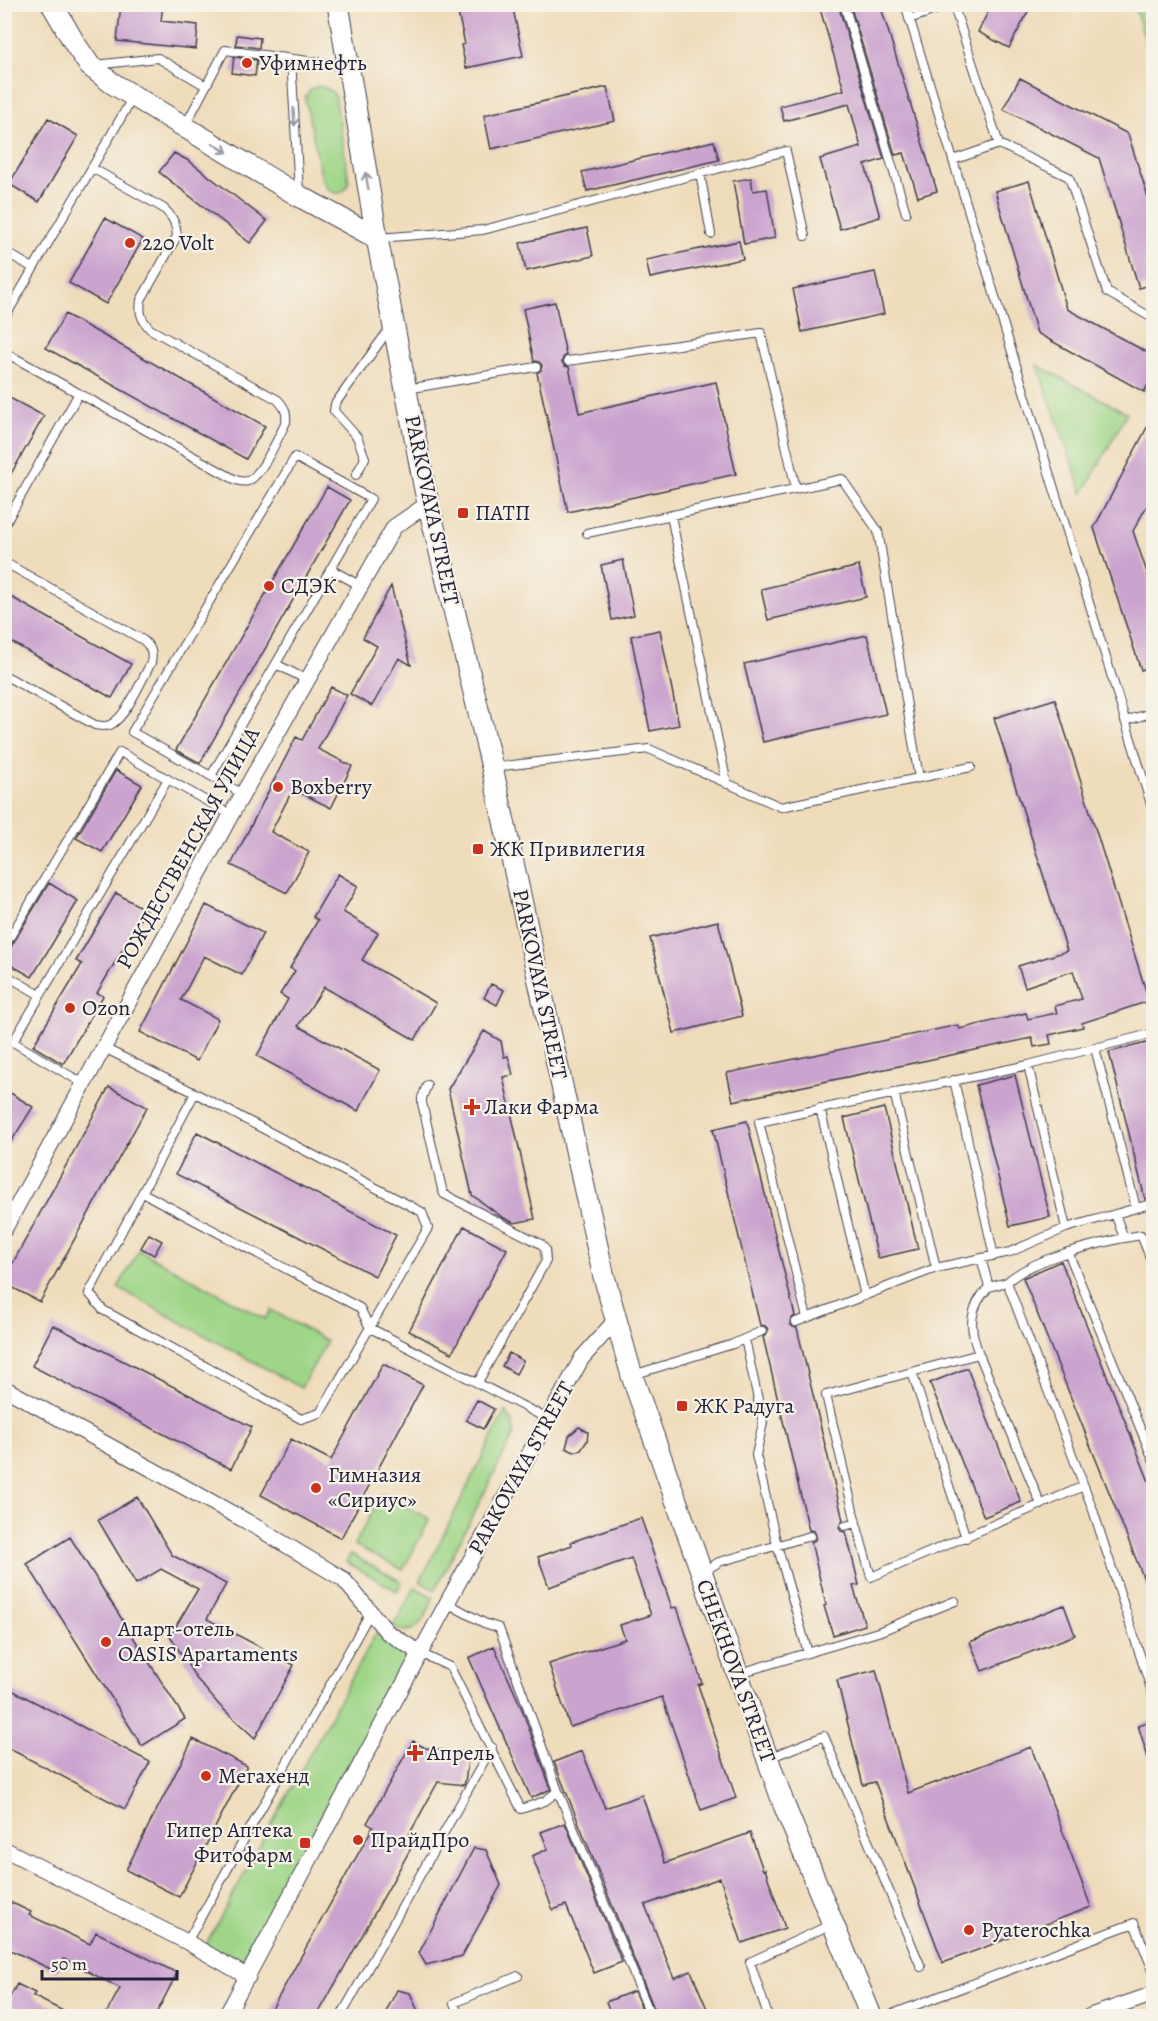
<svg xmlns="http://www.w3.org/2000/svg" width="1158" height="2021" font-family="Alegreya,serif">
<style>
.green{fill:#9ed587;stroke:#607c61;stroke-width:1.5}
.building{fill:#caa3cf}
.lines{fill:none;stroke-linecap:round;stroke-linejoin:round}
.lane-casing{stroke:#413e4e;stroke-width:10}
.street-casing{stroke:#413e4e;stroke-width:17}
.secondary-casing{stroke:#413e4e;stroke-width:23}
.lane{stroke:#fff;stroke-width:8}
.street{stroke:#fff;stroke-width:15}
.secondary{stroke:#fff;stroke-width:21}
.oneway{stroke:#9c9ca7}
.poi-dot{fill:#c8321e;stroke:#f7f3e8;stroke-width:2}
.labels{text-anchor:middle;dominant-baseline:central;stroke-width:4.5;stroke-linejoin:round;paint-order:stroke}
.poi-label{font-size:22px;fill:#22223b;stroke:#f7f3e8;text-anchor:start}
.street-label{font-size:22px;fill:#22223b;stroke:#f7f3e8}
</style>
<rect width="100%" height="100%" fill="#f7f3e8"/>
<filter id="ink" filterUnits="userSpaceOnUse"><feTurbulence type="fractalNoise" baseFrequency=".0167" numOctaves="2"/><feDisplacementMap in="SourceGraphic" scale="12" xChannelSelector="R" yChannelSelector="G"/><feConvolveMatrix kernelMatrix="1 2 1 2 8 2 1 2 1" color-interpolation-filters="sRGB"/></filter>
<filter id="wash" filterUnits="userSpaceOnUse"><feTurbulence type="fractalNoise" baseFrequency=".008" numOctaves="4" result="noise"/><feDisplacementMap in="SourceGraphic" scale="24" xChannelSelector="R" yChannelSelector="G"/><feGaussianBlur stdDeviation="1.35" result="paint"/><feColorMatrix in="noise" values="0 0 0 0 0 0 0 0 0 0 0 0 0 0 0 0 0 1.4 0 .05"/><feComposite in="paint" operator="in"/></filter>
<g filter="url(#wash)">
<rect width="100%" height="100%" fill="#efdcbb"/>
<path class="green" d="M1134,5H1153V64Z
M318,86L328,89L335,95L349,182C342,201 328,193 322,179L305,98L310,90Z
M1037,365L1127,413L1083,494Z
M139,1250L265,1319L271,1310L327,1341L301,1388L118,1288Z
M505,1411L513,1422L514,1434L435,1590L420,1582Z
M382,1494L430,1519L403,1570L354,1545Z
M351,1554L402,1582L397,1591L346,1562Z
M415,1587L433,1597C430,1609 421,1630 407,1631C402,1631 397,1629 392,1628Z
M376,1633L410,1654L240,1965L205,1946Z"/>
<g id="blocks">
<path class="building" d="M121,4H163L161,21L198,25L196,49L117,41Z
M456,4H512L523,56L466,68L461,45L465,44Z
M835,4H838L884,159L865,165L880,217L840,229L820,159L861,147L849,104L784,121L780,106L844,90L820,9Z
M850,4H880L937,191L918,197L904,153L895,155Z
M992,4H1032L1009,48L978,32Z
M237,35L260,38L259,48L236,45Z
M234,57L257,60L255,76L232,73Z
M1020,78L1128,134L1154,216V284L1139,288L1099,158L1003,109Z
M607,87L615,121L491,149L484,115Z
M48,118L78,136L39,202L9,184Z
M714,141L719,160L587,191L582,172Z
M174,153L189,161L267,221L250,243L159,172Z
M751,178L753,191L767,189L775,238L744,244L733,181Z
M1029,181L1067,309L1154,356V375L1144,392L1037,333L995,191Z
M105,218L143,239L106,304L69,283Z
M587,228L593,256L526,271L520,243Z
M739,241L743,259L650,278L646,260Z
M875,272L884,314L802,332L793,289Z
M555,302L566,355L563,358L562,362L565,366L569,367L579,413L716,382L736,474L568,512L537,373L541,370L542,365L539,362L534,361L523,309Z
M65,314L265,426L246,459L46,348Z
M4,395L44,416L4,486Z
M1154,414V493L1133,531L1154,593V666L1141,670L1094,528Z
M327,487L350,500L200,763L176,750Z
M623,560L634,615L612,620L601,565Z
M859,566L866,597L768,620L761,589Z
M391,586L411,665L399,658L372,706L350,694L377,646L363,638Z
M4,593L131,664L112,698L4,638Z
M660,630L679,725L650,731L631,636Z
M867,635L886,714L763,742L744,664Z
M331,687L347,695L318,749L352,766L331,808L293,789L271,832L309,852L287,893L231,865L296,737L302,740Z
M1055,699L1149,1001L1082,1023L1083,1027L1049,1035L1051,1044L1034,1047L1032,1038L733,1101L727,1073L958,1025L960,1029L1026,1013L1028,1019L1057,1013L1055,1006L1082,999L1073,971L1025,987L1018,966L1067,951L994,718Z
M116,770L142,785L102,852L76,838Z
M338,874L358,886L343,912L378,933L362,960L436,1003L415,1040L324,987L298,1026L380,1070L358,1111L257,1056L288,999L280,994L295,971L290,968L318,920L313,917Z
M49,883L78,901L32,977L4,961V953L9,950Z
M116,893L146,910L97,993L103,996L63,1064L33,1046L82,964L76,961Z
M206,905L263,933L242,975L204,956L181,1000L218,1019L197,1061L140,1032Z
M718,921L742,1016L674,1033L650,938Z
M491,984L504,990L497,1005L484,998Z
M484,1031L501,1041L504,1057L508,1056L513,1075L503,1077L535,1219L514,1223L502,1217L472,1195L448,1089Z
M1151,1042L1154,1052V1197L1145,1199L1109,1052Z
M1015,1075L1050,1217L1010,1226L976,1085Z
M109,1087L147,1107L40,1302L4,1283V1279Z
M4,1089L33,1107L4,1153Z
M884,1108L918,1249L878,1258L844,1118Z
M747,1121L795,1316L791,1319L790,1324L793,1327L797,1328L843,1520L839,1527L841,1531L846,1532L859,1585L853,1586L865,1625L833,1635L824,1606L826,1605L811,1542L815,1540L816,1535L814,1531L809,1530L763,1337L767,1334L768,1329L765,1326L760,1325L713,1129Z
M197,1132L396,1235L375,1276L176,1174Z
M464,1226L507,1249L452,1353L409,1331Z
M149,1234L162,1241L154,1255L141,1248Z
M1061,1261L1154,1494V1604L1023,1278Z
M53,1325L252,1427L231,1469L32,1366Z
M509,1353L523,1361L516,1374L502,1366Z
M383,1364L423,1385L341,1538L261,1495L291,1439L331,1460Z
M967,1368L1021,1502L984,1517L930,1383Z
M477,1400L494,1409L483,1429L466,1420Z
M579,1427L588,1432L587,1441L581,1450L574,1452L566,1448L569,1436Z
M137,1497L172,1555L226,1584L207,1619L294,1665L255,1738L220,1706L196,1678L170,1636L198,1589L161,1569L136,1584L98,1520Z
M641,1518L672,1608L677,1607L702,1683L698,1685L736,1798L701,1810L662,1697L570,1727L549,1664L625,1639L620,1625L651,1615L631,1558L549,1587L538,1557L572,1545L571,1542Z
M70,1537L185,1719L142,1746L27,1564Z
M1064,1605L1075,1635L982,1671L970,1642Z
M494,1646L521,1707L551,1789L531,1798L469,1658Z
M876,1670L908,1793L1031,1747L1091,1907L943,1963L875,1782L863,1785L837,1680Z
M4,1686L150,1762L125,1809L4,1746Z
M1154,1720V1764H1150L1138,1725Z
M193,1739L247,1766L179,1897L126,1870Z
M413,1741L425,1748L469,1753L465,1782L464,1785L438,1782L404,1844L411,1848L317,2016H268L373,1827L367,1823Z
M582,1751L605,1808L642,1795L665,1863L750,1833L763,1870L765,1869L785,1928L742,1943L720,1878L645,1905L674,1978L691,1971L710,2016H657L554,1762Z
M565,1823L622,1962L594,1973L566,1905L553,1910L532,1856L548,1849L541,1832Z
M474,1848L486,1850L501,1885L462,1956L426,1965L419,1953Z
M4,1899L31,1912L29,1915L90,1944L96,1932L177,1973L155,2016H105L120,1988L64,1959L57,1972L4,1947Z
M17,1984L35,1993L33,1996L73,2016H10L4,2014V2008Z
M397,1990L410,1993L420,2016H384Z
M634,1991L645,2016H612L606,2002Z"/>
</g>
</g>
<g filter="url(#ink)">
<use href="#blocks" fill-opacity="0" stroke="#413e4e" stroke-width="1.5"/>
<g class="lines">
<g class="lane-casing">
<path id="lane" d="M844,4L906,213
M905,4L1154,814
M953,4L999,144L1069,177L1107,292L1154,319
M909,19L953,4
M291,59L299,192
M95,65L158,58L206,86
M185,126L225,50L346,66
M953,160L999,144
M700,173L711,234
M378,238L483,230L786,151L805,236
M4,251L33,268
M4,319L133,97
M4,352L234,479C238,481 243,482 248,481C262,475 279,436 286,422C287,412 285,408 278,400L150,329C141,319 139,313 141,300L177,236C176,223 173,217 163,208L92,168
M568,361L761,333L796,489
M407,389L536,367
M356,475L365,458L357,437L334,411L335,404L390,328
M671,516L727,784
M4,526L79,393
M587,533L842,479L878,531L919,778
M4,562L143,640C151,647 153,652 151,663C142,679 126,718 110,725C105,727 100,726 95,725L4,675
M330,569L361,586
M276,664L307,680
M1125,721L1154,712
M494,767L649,749L781,807L971,767
M211,776L371,499L295,457L132,732L243,794
M4,947L120,752L231,815
M4,974L40,995
M4,1040L13,1042L84,1084
M13,1042L168,779
M104,1048L195,1093L422,1212L428,1228L320,1413L301,1419L103,1310L89,1293L195,1093
M1095,1048L1136,1208
M1028,1065L1066,1228
M954,1080L994,1256
M427,1085L422,1098V1103L442,1189L444,1194L541,1244L545,1249L546,1261L478,1382
M820,1108L865,1296
M143,1193L360,1308L370,1328L548,1419
M1115,1214L1124,1238L1141,1235L1154,1267
M1068,1252L1154,1462
M981,1258L989,1287L1007,1282L1093,1510L1152,1692L1154,1691
M936,1268L1010,1252L1066,1228L1154,1203
M1007,1282C1034,1258 1089,1246 1124,1238
M989,1287C968,1308 969,1328 979,1354L1041,1505
M807,1318L759,1122L1028,1065L1150,1034
M796,1322L936,1268L894,1092
M745,1339L763,1423L756,1455L777,1545L808,1653
M979,1354L826,1395L856,1523L871,1577L1084,1486
M912,1372L966,1538
M633,1375L733,1344L762,1331
M845,1526L856,1523
M703,1572L719,1562L810,1536
M447,1603L484,1623L499,1628L558,1791
M420,1653L450,1667L521,1809L545,1801L558,1791L651,2016
M740,1673L878,1632L955,1601
M769,1758L824,1736L921,1967
M187,1942L370,1613
M341,2016L492,1747
M459,2016L454,2003L518,1976
M768,2016L750,1962L832,1924
M887,2016L1134,1923L1154,1973"/>
</g>
<g class="street-casing">
<path id="street" d="M4,1230L231,815L394,527L429,503
M4,1388L246,1521L343,1579L387,1632L420,1653
M4,1849L187,1942L248,1977
M226,2016L447,1603L582,1358L615,1321
M1090,2016L1154,1994"/>
</g>
<g class="secondary-casing">
<path id="secondary" d="M52,4L75,44L90,66L112,83L299,196L377,238
M338,4L377,238L425,490L492,767L603,1273L632,1376L784,1805L871,2016"/>
</g>
<use href="#lane" class="lane"/>
<use href="#street" class="street"/>
<use href="#secondary" class="secondary"/>
</g>
<defs><path id="oneway-shaft" d="M-6 0H5M1.5-3L5.5 0L1.5 3" fill="none" stroke-width="1.6" stroke-linecap="round" stroke-linejoin="round" transform="scale(1.5)"/></defs>
<g class="oneway">
<use href="#oneway-shaft" transform="translate(294 117) rotate(86)"/>
<use href="#oneway-shaft" transform="translate(220 148) rotate(31)"/>
<use href="#oneway-shaft" transform="translate(367 181) rotate(-100)"/>
</g>
</g>
<g class="poi-dot">
<circle cx="247" cy="63" r="6"/>
<circle cx="130" cy="243" r="6"/>
<rect x="457" y="507" width="12" height="12" rx="3"/>
<circle cx="269" cy="586" r="6"/>
<circle cx="278" cy="787" r="6"/>
<rect x="472" y="843" width="12" height="12" rx="3"/>
<circle cx="70" cy="1008" r="6"/>
<path d="M469 1098h6v6h6v6h-6v6h-6v-6h-6v-6h6z"/>
<rect x="676" y="1400" width="12" height="12" rx="3"/>
<circle cx="316" cy="1488" r="6"/>
<circle cx="106" cy="1642" r="6"/>
<path d="M412 1744h6v6h6v6h-6v6h-6v-6h-6v-6h6z"/>
<circle cx="206" cy="1776" r="6"/>
<circle cx="358" cy="1840" r="6"/>
<rect x="299" y="1837" width="12" height="12" rx="3"/>
<circle cx="969" cy="1930" r="6"/>
</g>
<g class="labels">
<g class="poi-label">
<text x="259" y="63">Уфимнефть</text>
<text x="142" y="243">220 Volt</text>
<text x="475" y="513">ПАТП</text>
<text x="281" y="586">СДЭК</text>
<text x="290" y="787">Boxberry</text>
<text x="490" y="849">ЖК Привилегия</text>
<text x="82" y="1008">Ozon</text>
<text x="484" y="1107">Лаки Фарма</text>
<text x="694" y="1406">ЖК Радуга</text>
<text x="328" y="1475">Гимназия<tspan x="328" dy="25">«Сириус»</tspan></text>
<text x="118" y="1629">Апарт-отель<tspan x="118" dy="25">OASIS Apartaments</tspan></text>
<text x="427" y="1753">Апрель</text>
<text x="218" y="1776">Мегахенд</text>
<text x="293" y="1830" text-anchor="end">Гипер Аптека<tspan x="293" dy="25">Фитофарм</tspan></text>
<text x="370" y="1840">ПрайдПро</text>
<text x="981" y="1930">Pyaterochka</text>
</g>
<g class="street-label">
<text transform="translate(432 510) rotate(78)">PARKOVAYA STREET</text>
<text transform="translate(188 848) rotate(-61)">РОЖДЕСТВЕНСКАЯ УЛИЦА</text>
<text transform="translate(540 984) rotate(78)">PARKOVAYA STREET</text>
<text transform="translate(521 1468) rotate(-61)">PARKOVAYA STREET</text>
<text transform="translate(736 1671) rotate(70)">CHEKHOVA STREET</text>
</g>
</g>
<rect width="1158" height="2021" fill="none" stroke="#f7f3e8" stroke-width="24"/>
<path d="M42 1970v9h135v-9" fill="none" stroke="#22223b" stroke-width="3"/>
<text x="51" y="1970" font-size="18" fill="#22223b" stroke="#f7f3e8" stroke-width="4.5" paint-order="stroke">50 m</text>
</svg>
